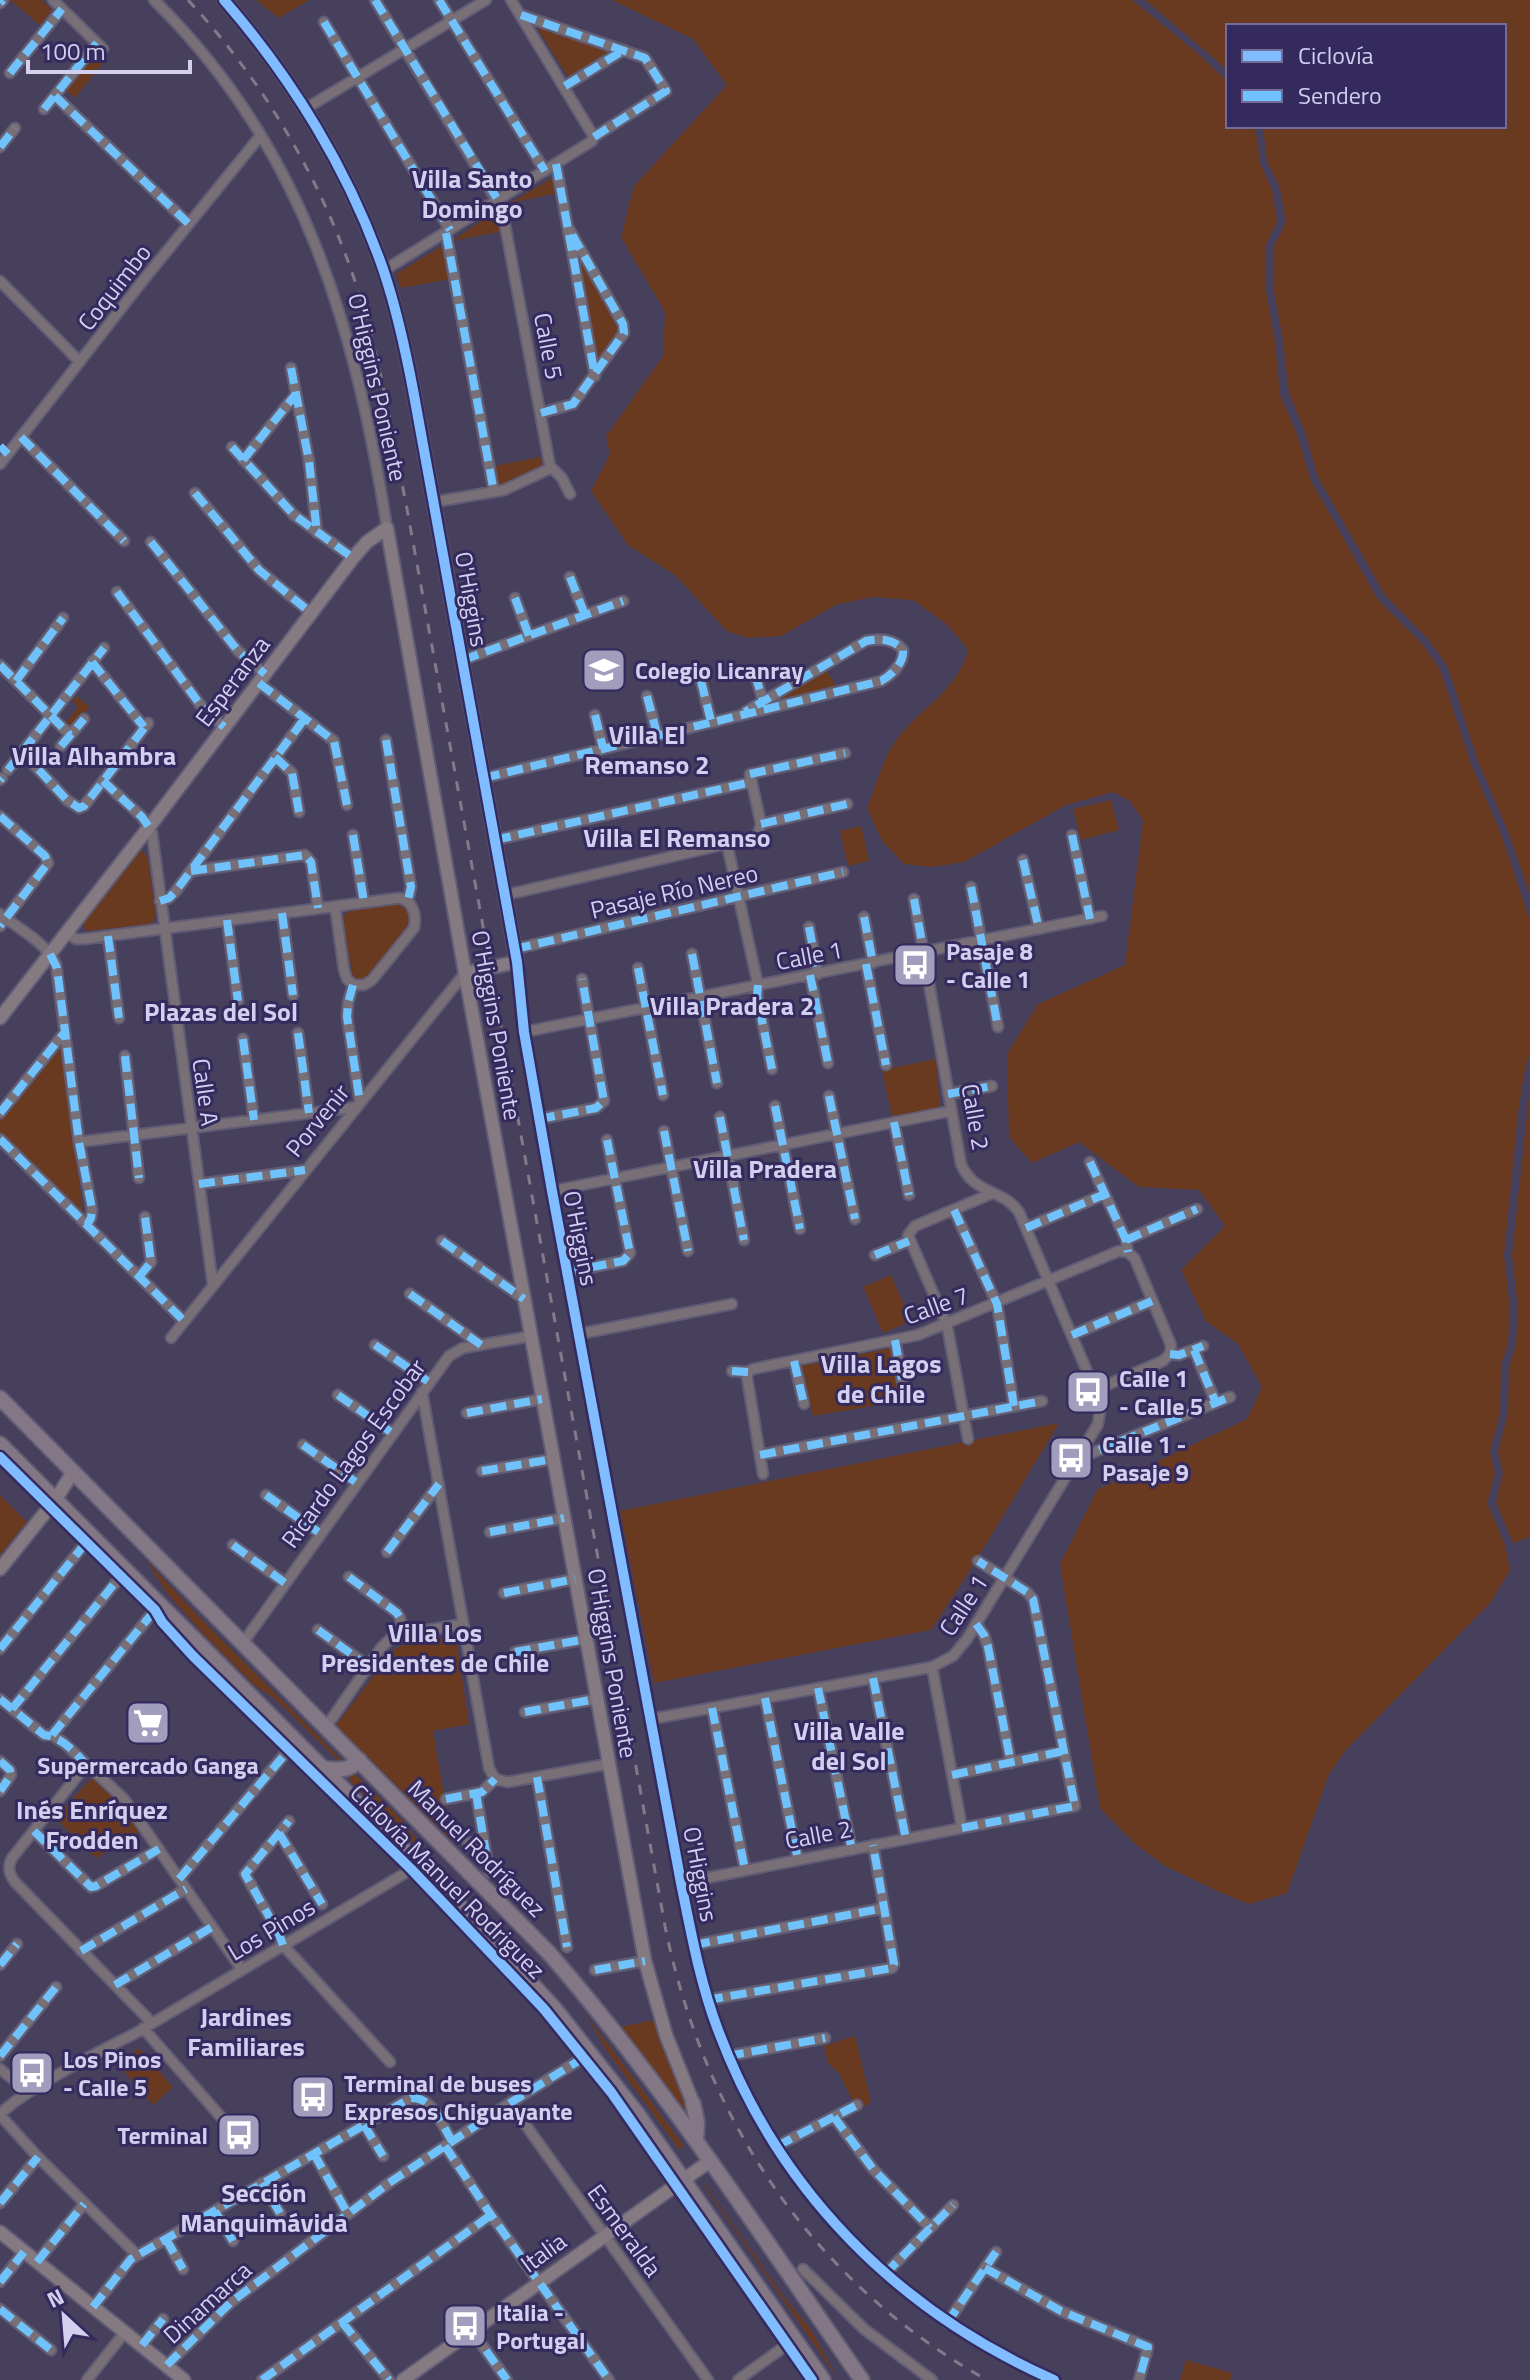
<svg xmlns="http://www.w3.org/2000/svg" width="1530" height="2380" font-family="'Titillium Web',sans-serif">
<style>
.green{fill:#693a20}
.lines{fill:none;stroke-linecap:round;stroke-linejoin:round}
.street-casing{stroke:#615c75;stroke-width:13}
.secondary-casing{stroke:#615c75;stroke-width:16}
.primary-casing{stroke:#615c75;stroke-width:18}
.street{stroke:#796f77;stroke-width:9}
.secondary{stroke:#857a82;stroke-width:12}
.primary{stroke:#847785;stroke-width:14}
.rail{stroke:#817a88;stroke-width:3;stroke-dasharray:10 10;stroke-linecap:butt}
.quiet{stroke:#70c2fc;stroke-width:8;stroke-dasharray:16 8;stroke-linecap:butt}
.cycleway-casing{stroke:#352a5e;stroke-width:15}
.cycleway{stroke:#80bcff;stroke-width:10}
.labels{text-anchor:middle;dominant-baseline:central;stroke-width:6;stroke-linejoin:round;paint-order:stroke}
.street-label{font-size:24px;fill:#d2cfef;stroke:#352a5e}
.poi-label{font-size:24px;font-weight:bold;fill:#d2cfef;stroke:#352a5e;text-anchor:start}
.neighbourhood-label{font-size:26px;font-weight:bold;fill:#d2cfef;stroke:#352a5e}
</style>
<rect width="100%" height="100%" fill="#46405d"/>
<path class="green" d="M10,0H42L52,10L40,25Z
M256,0H309L279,18Z
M612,0H1132L1195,51L1228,82V126H1255L1260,163L1272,190L1277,222L1266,244L1265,286L1275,341L1280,395L1297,435L1311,481L1378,600L1423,645L1440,670L1471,764L1501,834L1530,921V1052L1524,1074L1518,1113L1504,1255L1510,1310L1508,1344L1501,1365L1500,1412L1490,1452L1495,1473L1487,1503L1505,1545L1510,1570L1490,1603L1346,1750L1329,1774L1287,1893L1249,1904L1224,1894L1165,1866L1133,1842L1100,1808L1060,1564L1097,1490L1247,1419L1262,1387L1238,1344L1206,1321L1181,1270L1225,1226L1199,1190L1139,1187L1079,1142L1032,1163L1009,1137L1007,1054L1038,1004L1125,965L1143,821L1130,801L1113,792L1066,805L964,862L932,867L904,864L882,841L867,808C875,789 880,768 890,750C911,712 959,693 968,649L945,623L913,600L873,597L838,604L781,636L748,638L727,631L675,575L628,545L591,491L610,454L606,436L663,356L665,312L621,237L634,186L727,85L693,39Z
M1145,0H1530V895L1508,831L1478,761L1448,667L1429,640L1385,595L1318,477L1305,432L1289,393L1283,340L1273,286L1274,246L1286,223L1280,188L1267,161L1263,126H1504V26H1228V70Z
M535,25L615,51L570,80Z
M93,56L104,62L75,98L65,90Z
M555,176L558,193L510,203Z
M491,214L497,217L500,232L452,241Z
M445,244L451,279L401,288L396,274Z
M576,251L622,331L598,368Z
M541,457L543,467L498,486L494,466Z
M826,669L837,688L772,704L771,699Z
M76,696L90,707L70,730L64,724L78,707L72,701Z
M1111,800L1119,830L1081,840L1073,809Z
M861,826L869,861L848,866L840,831Z
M142,850L148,858L156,917L151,924L87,931L84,928L83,920L136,851Z
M398,904L407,910L410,924L408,927L368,975L360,980L353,978L343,921L344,915L350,911Z
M915,962L918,964L922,984L901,988L896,966Z
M58,1044L63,1045L83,1213H79L0,1135V1119Z
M936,1059L940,1108L892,1118L882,1070Z
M1530,1086V1537L1513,1543L1496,1502L1503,1473L1498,1452L1508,1412L1509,1366L1516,1346L1518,1309L1512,1255Z
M891,1275L911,1321L883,1333L863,1287Z
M891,1348L902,1401L813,1416L801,1366Z
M1059,1423L974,1564L931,1630L654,1683L620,1511Z
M0,1495L27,1522L0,1555Z
M145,1559L202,1620L341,1759L339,1761L274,1698L254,1685L205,1636L167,1593Z
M453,1636L457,1645L469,1724L433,1731L452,1841L336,1725L393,1650L403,1645Z
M354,1773L402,1820L423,1848L422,1851L350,1781L349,1778Z
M90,1780H95L118,1801L139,1832L96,1858L55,1818Z
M587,2016L684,2146L679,2149L607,2051Z
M654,2020L691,2107L694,2127L620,2027Z
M855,2036L871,2102L857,2110L839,2073L828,2063L824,2046Z
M139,2048L173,2087L153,2105L119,2065Z
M705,2185L781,2293L811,2330L839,2380L704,2186Z
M1186,2360L1232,2373L1230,2380H1180Z"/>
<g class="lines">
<g class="street-casing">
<path id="street" d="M53,0L103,49
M154,0C304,147 355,327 387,528
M375,0L502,209L550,466L562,478L570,494
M439,0L545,171
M511,0L594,137
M0,3L3,0
M324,22L450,230
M10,73L62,9
M565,86L624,50
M55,96L189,224
M44,109L97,43
M305,109L486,0
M0,147L15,128
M556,164L595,376
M446,233L494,492
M383,271L592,141L594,137L666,91L645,58L521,15
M0,281L80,362
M291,368L309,461L317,533
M541,413L573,404L624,333L623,324L569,229
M21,437L124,541
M232,447L294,515L353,558
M243,460L296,394
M0,464L141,283L261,135
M195,493L259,570L311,613
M434,502L504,490L547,470L550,466
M151,542L238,651L265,674
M570,577L585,615
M117,592L202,707L224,727
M515,598L529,636
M463,660L623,601
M92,662L144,727
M0,665L70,735
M755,674L763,701
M16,681L63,618
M701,681L711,721
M259,683L334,741L347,805
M647,696L657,734
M595,715L603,748
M386,740L411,887L408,900
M61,746L84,719
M22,752L67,800L79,808L84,806L148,723
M275,757L292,773L299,812
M8,770L104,648
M484,778L881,681C892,675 904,663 903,650C894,639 879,638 866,641L745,712
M0,780L2,778
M103,781L142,817L152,833L213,1286
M0,816L45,856L48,863L0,926
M761,824L847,804
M353,835L364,902
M1072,835L1090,919
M495,840L752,782
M727,844L758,985L757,996L772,1069
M1023,860L1039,929
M191,871L305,855L311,862L318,908
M971,887L998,1027
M505,895L752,838L758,834L761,824L750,774L845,753
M160,901L169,898L175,892L305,718
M282,913L293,995
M0,914C18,928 46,943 56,964L79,1142L92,1209L91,1218L87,1225
M864,917L873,963
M227,920L238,1001
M809,927L818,974
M67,933L76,939H84L399,898C413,900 417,915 414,928L372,980L364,985H353L347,979L344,970L335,906
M108,936L119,1018
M515,949L843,872
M692,954L717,1083
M517,962L524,1032L552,1191L681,1883C691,1932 700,1983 718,2030C778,2191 898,2311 1054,2380
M866,964L886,1065
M638,968L663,1095
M810,975L828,1063
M353,985L348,1003L347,1017L360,1102
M524,1032L1102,916
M298,1033L309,1113
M243,1039L254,1120
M125,1056L139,1178
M948,1094L992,1086
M829,1096L855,1219
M775,1106L800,1229
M0,1113L65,1032
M720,1117L744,1240
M539,1119L596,1108L604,1101L582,979
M894,1122L909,1195
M664,1131L688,1251
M0,1139L184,1321
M79,1142L357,1107
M1090,1162L1126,1240L1128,1252
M199,1184L305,1170
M552,1191L951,1111
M954,1210L997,1304L1014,1406
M1026,1228L1105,1194
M1126,1240L1197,1209
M442,1241L524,1299
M1128,1252L1135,1259L1171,1345L1170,1354
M875,1255L909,1241
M567,1272L623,1261L630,1253L607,1140
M139,1277L151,1262L145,1217
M410,1294L481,1345
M579,1334L732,1304
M1072,1335L1152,1301
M171,1338L465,973
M895,1340L903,1385
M375,1345L429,1382
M1194,1350L1216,1403
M1170,1354L1179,1355L1203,1346
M794,1361L804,1404
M732,1371L748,1372L753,1369L918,1335L1119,1251L1128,1252
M748,1372L747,1377L763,1474
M1095,1390L1163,1361L1170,1354
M422,1392L489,1768L495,1779
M338,1395L392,1433
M467,1413L542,1399
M968,1439L947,1325L908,1235L915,1226L993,1193
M303,1445L357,1483
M760,1455L1042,1401
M1077,1459L1230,1397
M482,1471L553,1459
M266,1495L321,1534
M490,1532L564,1518
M233,1545L285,1583
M387,1552L439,1484
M349,1577L397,1613L400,1618L403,1634
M504,1593L575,1579
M976,1624L984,1635L988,1647L1011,1763
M318,1630L368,1666
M242,1644L449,1356L463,1348L531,1336
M0,1649L92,1535
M515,1652L586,1639
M932,1667L962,1828
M873,1678L906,1839
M818,1688L852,1850
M765,1698L798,1860
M0,1699L44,1735H52L64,1743L124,1799L242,1970
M712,1708L745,1870
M12,1709L126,1570
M525,1712L596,1699
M652,1719L932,1667L953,1656L967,1639L1098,1424L1100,1410L1098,1397L1019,1212C1002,1188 974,1195 961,1164L914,899
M326,1727L381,1648L389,1640L398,1635L463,1624
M52,1735L155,1610L157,1601
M0,1761L10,1770L11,1775L0,1791
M86,1765L12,1858C7,1867 9,1874 15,1882L152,2023
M952,1775L1064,1751
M537,1777L567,1947
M495,1779L508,1782L608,1764
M476,1793L489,1872
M446,1799L482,1792L495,1779
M289,1821L245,1874L279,1934L283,1945L390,2062
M34,1831L91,1887L96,1886L159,1849
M279,1833L322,1904
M468,1843L484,1841
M179,1879L295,1742
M681,1883L1075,1806L1033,1599L1027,1592L978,1561
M694,1945L884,1908
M81,1951L186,1889
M0,1965L17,1944
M595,1970L645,1961
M115,1985L212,1927
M707,2000L892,1968L894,1964L873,1845
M143,2028L249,2149
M0,2056L56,1987
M728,2056L825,2038
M0,2069L29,2092
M510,2103L708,2380
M0,2115C12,2101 30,2092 45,2082C74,2065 103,2049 134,2034L419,1865
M0,2115L38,2157L137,2255
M834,2117L873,2169L930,2228
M364,2125L383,2156
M445,2146L491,2215L609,2380
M777,2146L857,2105
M314,2154L348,2214
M262,2183L280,2213
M0,2203L38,2157
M215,2211L233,2241
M166,2239L183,2269
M37,2262L84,2204
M985,2268L1061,2311L1148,2347L1139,2380
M803,2269L864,2329L932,2380
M885,2274L953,2205
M0,2282L24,2252
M93,2307L131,2259L411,2098C432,2096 442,2125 452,2141
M0,2309L51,2350
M342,2322L389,2380
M947,2323L996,2252
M472,2331L507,2380
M142,2345L163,2319
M167,2365L230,2303L389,2183L510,2103L591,2053
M87,2380L125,2332
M262,2380L491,2215
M738,2380L795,2339"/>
</g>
<g class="secondary-casing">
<path id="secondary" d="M224,0C292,78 349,171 383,269C397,310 406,352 414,395L517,962L465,973
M0,1018L149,827L353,558L367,542L387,528L465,973L645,1961L666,2035L693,2103
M0,1569L56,1499L73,1472
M0,2232L184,2380
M403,2380L710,2161"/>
</g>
<g class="primary-casing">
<path id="primary" d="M0,1398L549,1953C665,2086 761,2235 862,2380
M0,1444L457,1903L555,2009L636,2112L823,2380
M322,1768C336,1770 349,1772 359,1760
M693,2103L697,2122L696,2139"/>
</g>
<use href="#street" class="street"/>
<use href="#secondary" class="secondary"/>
<use href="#primary" class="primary"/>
<path class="rail" d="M188,0C267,85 327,189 361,300C382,368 393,439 407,509L665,1926C704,2119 813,2283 987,2380"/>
<path class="quiet" d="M375,0L498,200
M439,0L545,171
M0,3L3,0
M521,15L645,58L666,91L594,137
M324,22L450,230
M10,73L62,9
M565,86L624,50
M55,96L189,224
M44,109L97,43
M0,147L15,128
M556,164L595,376
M446,233L494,492
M291,368L309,461L317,533
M541,413L573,404L624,333L623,324L569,229
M21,437L124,541
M0,446L8,454
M232,447L294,515L353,558
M243,460L296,394
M195,493L259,570L311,613
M151,542L238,651L265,674
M570,577L585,615
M117,592L202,707L224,727
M515,598L529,636
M463,660L623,601
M92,662L144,727
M0,665L70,735
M755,674L763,701
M16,681L63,618
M701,681L711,721
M259,683L334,741L347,805
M647,696L657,734
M595,715L603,748
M386,740L411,887L408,900
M61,746L84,719
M22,752L67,800L79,808L84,806L148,723
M275,757L292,773L299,812
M8,770L104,648
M750,774L845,753
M484,778L881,681C892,675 904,663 903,650C894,639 879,638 866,641L745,712
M0,780L2,778
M103,781L142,817L149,827
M0,816L45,856L48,863L0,926
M761,824L847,804
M353,835L364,902
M1072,835L1090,919
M495,840L752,782
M1023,860L1039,929
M191,871L305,855L311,862L318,908
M971,887L998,1027
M914,899L924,953
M160,901L169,898L175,892L305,718
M282,913L293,995
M864,917L873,963
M227,920L238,1001
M809,927L818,974
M108,936L119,1018
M515,949L843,872
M50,954L57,968L79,1142L92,1209L91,1218L87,1225
M692,954L717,1083
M866,964L886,1065
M638,968L663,1095
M810,975L828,1063
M353,985L348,1003L347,1017L360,1102
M758,985L757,996L772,1069
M298,1033L309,1113
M243,1039L254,1120
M125,1056L139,1178
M948,1094L992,1086
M829,1096L855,1219
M775,1106L800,1229
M0,1113L65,1032
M720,1117L744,1240
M539,1119L596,1108L604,1101L582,979
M894,1122L909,1195
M664,1131L688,1251
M0,1139L184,1321
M1090,1162L1126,1240L1128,1252
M199,1184L305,1170
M954,1210L997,1304L1014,1406
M1026,1228L1105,1194
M1126,1240L1197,1209
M442,1241L524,1299
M875,1255L909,1241
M567,1272L623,1261L630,1253L607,1140
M139,1277L151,1262L145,1217
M410,1294L481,1345
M1072,1335L1152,1301
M895,1340L903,1385
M375,1345L429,1382
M1194,1350L1216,1403
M1170,1354L1179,1355L1203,1346
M794,1361L804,1404
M732,1371L748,1372
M338,1395L392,1433
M467,1413L542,1399
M303,1445L357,1483
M760,1455L1042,1401
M1077,1459L1230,1397
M482,1471L553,1459
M266,1495L321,1534
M490,1532L564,1518
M233,1545L285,1583
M387,1552L439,1484
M349,1577L397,1613L400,1618L403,1634
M504,1593L575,1579
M976,1624L984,1635L988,1647L1011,1763
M318,1630L368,1666
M0,1649L89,1539
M515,1652L586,1639
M873,1678L906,1839
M818,1688L852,1850
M765,1698L798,1860
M0,1699L44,1735C61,1737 75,1751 86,1765
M712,1708L745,1870
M12,1709L123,1573
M525,1712L596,1699
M52,1735L155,1610L156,1604
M0,1761L10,1770L11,1775L0,1791
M952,1775L1064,1751
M537,1777L567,1947
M476,1793L489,1872
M446,1799L482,1792L495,1779
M962,1828L1075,1806L1033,1599L1027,1592L978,1561
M34,1831L91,1887L96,1886L159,1849
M279,1833L322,1904
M179,1879L293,1745
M283,1945L279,1934L245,1874L289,1821
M694,1945L884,1908
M81,1951L186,1889
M0,1965L17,1944
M595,1970L645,1961
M115,1985L212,1927
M707,2000L892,1968L894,1964L873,1845
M0,2056L56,1987
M728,2056L825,2038
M834,2117L873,2169L930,2228
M364,2125L383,2156
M445,2146L491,2215L609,2380
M777,2146L857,2105
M314,2154L348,2214
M262,2183L280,2213
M0,2203L38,2157
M215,2211L233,2241
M166,2239L183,2269
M37,2262L84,2204
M985,2268L1061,2311L1148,2347L1139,2380
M885,2274L953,2205
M0,2282L24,2252
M93,2307L131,2259L411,2098C432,2096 442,2125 452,2141
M0,2309L51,2350
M342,2322L389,2380
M947,2323L996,2252
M472,2331L507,2380
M142,2345L163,2319
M167,2365L230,2303L389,2183L510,2103L588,2055
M262,2380L491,2215"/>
<g class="cycleway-casing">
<path id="cycleway" d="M224,0C292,78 349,171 383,269C397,310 406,352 414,395L517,962L524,1032L552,1191L681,1883C691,1932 700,1983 718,2030C778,2191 898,2311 1054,2380
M0,1457L155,1610L162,1622L193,1656L411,1869L544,2009L611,2092L812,2380"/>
</g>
<use href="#cycleway" class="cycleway"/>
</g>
<defs>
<g id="school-square" transform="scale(2.3)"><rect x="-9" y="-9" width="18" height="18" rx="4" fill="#a19dbc" stroke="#352a5e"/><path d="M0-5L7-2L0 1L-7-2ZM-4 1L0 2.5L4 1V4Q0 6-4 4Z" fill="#fff"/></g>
<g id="bus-square" transform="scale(2.3)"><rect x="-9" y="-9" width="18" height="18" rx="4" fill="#a19dbc" stroke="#352a5e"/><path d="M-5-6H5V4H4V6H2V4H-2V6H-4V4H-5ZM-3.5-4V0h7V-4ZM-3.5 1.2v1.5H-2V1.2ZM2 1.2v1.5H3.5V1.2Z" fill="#fff"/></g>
<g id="supermarket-square" transform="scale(2.3)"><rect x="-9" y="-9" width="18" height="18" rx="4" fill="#a19dbc" stroke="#352a5e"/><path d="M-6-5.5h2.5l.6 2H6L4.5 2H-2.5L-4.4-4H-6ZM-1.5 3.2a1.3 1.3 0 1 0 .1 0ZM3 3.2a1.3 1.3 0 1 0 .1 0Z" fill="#fff"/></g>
</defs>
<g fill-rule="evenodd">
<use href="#school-square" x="604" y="670"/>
<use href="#bus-square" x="915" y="965"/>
<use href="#bus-square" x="1088" y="1392"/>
<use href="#bus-square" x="1071" y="1458"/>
<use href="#supermarket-square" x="148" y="1723"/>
<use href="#bus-square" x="32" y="2073"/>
<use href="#bus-square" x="313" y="2097"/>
<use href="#bus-square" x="239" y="2135"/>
<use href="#bus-square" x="465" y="2326"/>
</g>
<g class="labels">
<g class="street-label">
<text transform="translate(114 287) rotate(-52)">Coquimbo</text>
<text transform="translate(549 346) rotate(79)">Calle 5</text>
<text transform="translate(378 387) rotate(77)">O'Higgins Poniente</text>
<text transform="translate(472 599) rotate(80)">O'Higgins</text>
<text transform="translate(232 681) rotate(-53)">Esperanza</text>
<text transform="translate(674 891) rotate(-13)">Pasaje Río Nereo</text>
<text transform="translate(809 955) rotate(-11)">Calle 1</text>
<text transform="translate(497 1025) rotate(80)">O'Higgins Poniente</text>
<text transform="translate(206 1092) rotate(82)">Calle A</text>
<text transform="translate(976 1117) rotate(80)">Calle 2</text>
<text transform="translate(317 1120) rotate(-51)">Porvenir</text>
<text transform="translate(581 1238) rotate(79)">O'Higgins</text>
<text transform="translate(936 1305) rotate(-20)">Calle 7</text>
<text transform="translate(353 1453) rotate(-54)">Ricardo Lagos Escobar</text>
<text transform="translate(963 1605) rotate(-57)">Calle 1</text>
<text transform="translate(613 1663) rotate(80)">O'Higgins Poniente</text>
<text transform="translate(818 1834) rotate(-11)">Calle 2</text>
<text transform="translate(477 1848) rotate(45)">Manuel Rodríguez</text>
<text transform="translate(701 1874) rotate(79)">O'Higgins</text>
<text transform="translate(448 1881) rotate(45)">Ciclovía Manuel Rodriguez</text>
<text transform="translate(271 1929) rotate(-31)">Los Pinos</text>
<text transform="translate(625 2230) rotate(54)">Esmeralda</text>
<text transform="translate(543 2252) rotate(-36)">Italia</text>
<text transform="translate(207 2302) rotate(-42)">Dinamarca</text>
</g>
<g class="poi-label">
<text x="635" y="670">Colegio Licanray</text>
<text x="946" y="951">Pasaje 8<tspan x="946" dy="28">- Calle 1</tspan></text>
<text x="1119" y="1378">Calle 1<tspan x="1119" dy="28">- Calle 5</tspan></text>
<text x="1102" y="1444">Calle 1 -<tspan x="1102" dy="28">Pasaje 9</tspan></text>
<text x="148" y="1765" text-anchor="middle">Supermercado Ganga</text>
<text x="63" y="2059">Los Pinos<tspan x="63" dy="28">- Calle 5</tspan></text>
<text x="344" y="2083">Terminal de buses<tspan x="344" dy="28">Expresos Chiguayante</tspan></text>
<text x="208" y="2135" text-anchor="end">Terminal</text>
<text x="496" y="2312">Italia -<tspan x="496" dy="28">Portugal</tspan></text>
</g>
<g class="neighbourhood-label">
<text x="472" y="178">Villa Santo<tspan x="472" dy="30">Domingo</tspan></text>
<text x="647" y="734">Villa El<tspan x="647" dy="30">Remanso 2</tspan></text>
<text x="94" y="755">Villa Alhambra</text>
<text x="677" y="837">Villa El Remanso</text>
<text x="732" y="1005">Villa Pradera 2</text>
<text x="221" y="1011">Plazas del Sol</text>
<text x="765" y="1168">Villa Pradera</text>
<text x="881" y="1363">Villa Lagos<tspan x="881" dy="30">de Chile</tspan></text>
<text x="435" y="1632">Villa Los<tspan x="435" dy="30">Presidentes de Chile</tspan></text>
<text x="849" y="1730">Villa Valle<tspan x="849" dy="30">del Sol</tspan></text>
<text x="92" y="1809">Inés Enríquez<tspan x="92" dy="30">Frodden</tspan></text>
<text x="246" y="2016">Jardines<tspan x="246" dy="30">Familiares</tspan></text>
<text x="264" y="2192">Sección<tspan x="264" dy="30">Manquimávida</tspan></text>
</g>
</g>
<rect x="1226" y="24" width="280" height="104" fill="#352a5e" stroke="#746c98" stroke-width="2"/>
<rect x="1242" y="50" width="40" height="12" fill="#80bcff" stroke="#746c98" stroke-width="2"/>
<text x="1298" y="64" font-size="24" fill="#d2cfef">Ciclovía</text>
<rect x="1242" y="90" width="40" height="12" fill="#70c2fc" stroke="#746c98" stroke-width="2"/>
<text x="1298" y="104" font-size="24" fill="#d2cfef">Sendero</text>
<g transform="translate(64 2316) rotate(334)" stroke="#352a5e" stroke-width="6" paint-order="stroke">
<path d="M0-6L14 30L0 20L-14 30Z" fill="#d2cfef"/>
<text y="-12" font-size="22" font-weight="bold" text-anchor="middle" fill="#d2cfef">N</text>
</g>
<path d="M28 60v12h162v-12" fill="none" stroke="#d2cfef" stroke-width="4"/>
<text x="40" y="60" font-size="24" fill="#d2cfef" stroke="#352a5e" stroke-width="6" paint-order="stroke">100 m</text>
</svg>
